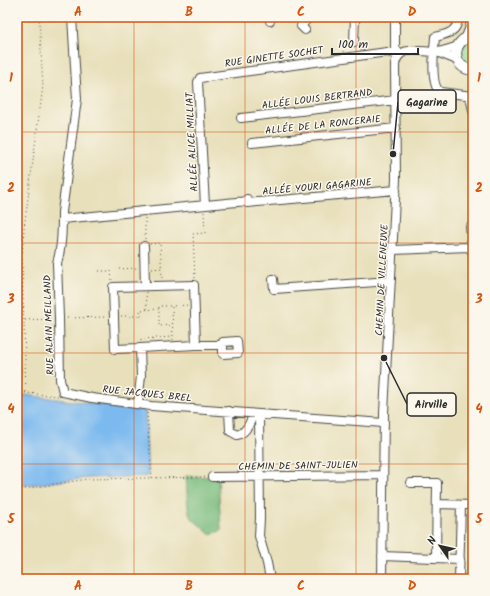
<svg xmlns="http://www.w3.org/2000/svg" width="490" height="596" font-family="Kalam,sans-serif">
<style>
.green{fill:#99dd95;stroke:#628460}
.forest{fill:#7abc7e;stroke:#527454}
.water{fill:#7cb9ef;stroke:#54728d}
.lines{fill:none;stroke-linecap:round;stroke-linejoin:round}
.minor-casing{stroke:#474641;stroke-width:10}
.major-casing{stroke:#474641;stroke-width:12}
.path{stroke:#474641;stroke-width:1;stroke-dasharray:1 3;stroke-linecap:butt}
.minor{stroke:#fff;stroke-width:8}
.major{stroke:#fff;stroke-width:10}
.grid{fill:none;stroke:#d5540f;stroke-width:1;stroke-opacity:0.55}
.labels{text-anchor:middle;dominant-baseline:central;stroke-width:3;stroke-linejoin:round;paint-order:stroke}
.street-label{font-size:10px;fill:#2b2b2b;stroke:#fbf7ec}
.leader{fill:none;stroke:#2b2b2b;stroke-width:1.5}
.callout-dot{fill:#2b2b2b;stroke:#fbf7ec;stroke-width:1.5}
.callout{fill:#fbf7ec;stroke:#2b2b2b;stroke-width:1.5}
.callout-label{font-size:11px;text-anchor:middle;font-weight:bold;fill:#2b2b2b}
.neatline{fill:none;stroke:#d5540f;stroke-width:1.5}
.grid-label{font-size:13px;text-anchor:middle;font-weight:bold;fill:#d5540f}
</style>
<rect width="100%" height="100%" fill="#fbf7ec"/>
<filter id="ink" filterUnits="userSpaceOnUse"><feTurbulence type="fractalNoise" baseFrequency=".025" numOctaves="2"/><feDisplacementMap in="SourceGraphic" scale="8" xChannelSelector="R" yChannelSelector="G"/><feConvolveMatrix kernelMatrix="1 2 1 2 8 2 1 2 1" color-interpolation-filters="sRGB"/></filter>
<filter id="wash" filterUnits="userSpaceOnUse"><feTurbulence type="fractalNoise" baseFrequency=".012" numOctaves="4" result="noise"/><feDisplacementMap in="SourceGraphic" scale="16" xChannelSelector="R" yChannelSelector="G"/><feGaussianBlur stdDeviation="0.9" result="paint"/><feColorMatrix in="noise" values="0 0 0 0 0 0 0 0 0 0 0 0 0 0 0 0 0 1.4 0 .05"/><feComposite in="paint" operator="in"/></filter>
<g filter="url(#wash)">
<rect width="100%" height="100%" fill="#e8e0bb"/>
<path class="green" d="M473,40V65C467,65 464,62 461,57L462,45Z
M17,352L19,354L24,374L21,390H17Z"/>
<path class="forest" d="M186,476L218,477L221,531L209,534C203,526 194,522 190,516C187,509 187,485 186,476Z"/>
<path class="water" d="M17,394L145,410L148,476L88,478L17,486Z"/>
</g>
<g filter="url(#ink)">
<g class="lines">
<g class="minor-casing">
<path id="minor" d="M72,17L77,99L62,212C62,228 62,247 57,263L59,318L60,380L63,392L92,398L151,406L384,423
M270,17V21
M395,17V47L399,55
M458,17C458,32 448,34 435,37C434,49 430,85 440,92L473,96
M305,30L301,26L309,17
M354,42L355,17
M437,52L457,60
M470,95L473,111
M241,118L396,100
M252,143L396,128
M247,199V203L396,190
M205,205L198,82L200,78L387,52L399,55
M62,219L247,201
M144,246L145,286
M469,247L472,244L470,227
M393,250L469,247L473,253
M273,279L274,289L391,281
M196,345H223V354L238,353L237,341L223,342V345
M138,404L141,376L140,348L196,345L194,285L113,287L115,349L140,348
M229,411L230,431L237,435C246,433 251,422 253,414
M259,414L260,518L259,536L267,563L270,579
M212,477L383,475
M411,483H437L436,558
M437,504L473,505
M382,556L460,559
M382,579L384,413L396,179L395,65C398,44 420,52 435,52C443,52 450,48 457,47
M459,579L461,505"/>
</g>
<g class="major-casing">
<path id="major" d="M473,36C451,39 450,68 473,70
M467,37L471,27L472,17"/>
</g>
<path class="path" d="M344,52V49L348,45
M145,218V239
M150,244L160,243L162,278
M119,269L137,268
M152,269L161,268
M99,271H111L112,281
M195,278L193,234L205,233L204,212
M146,292L147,309
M159,308V306H171
M121,316H141L140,310L159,309V326L172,325
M67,318L107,317
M25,320L51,319
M141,340V339L172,337
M173,340L172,306L188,305
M17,392L58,396
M26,392L22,260L24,228L43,86L39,17
M147,413L152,478
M17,490L88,479L205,477"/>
<use href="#minor" class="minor"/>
<use href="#major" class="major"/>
</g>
</g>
<path class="grid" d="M134,17V579M245,17V579M356,17V579M17,132H473M17,243H473M17,353H473M17,464H473"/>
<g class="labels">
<g class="street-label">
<text transform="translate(274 57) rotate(-8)">RUE GINETTE SOCHET</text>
<text transform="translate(317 99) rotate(-7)">ALLÉE LOUIS BERTRAND</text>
<text transform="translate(323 125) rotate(-6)">ALLÉE DE LA RONCERAIE</text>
<text transform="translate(192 142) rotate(-93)">ALLÉE ALICE MILLIAT</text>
<text transform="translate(317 187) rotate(-5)">ALLÉE YOURI GAGARINE</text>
<text transform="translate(382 280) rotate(-87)">CHEMIN DE VILLENEUVE</text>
<text transform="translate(49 325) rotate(-92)">RUE ALAIN MEILLAND</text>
<text transform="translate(147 394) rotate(6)">RUE JACQUES BREL</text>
<text transform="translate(298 466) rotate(-1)">CHEMIN DE SAINT-JULIEN</text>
</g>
</g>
<path class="leader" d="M393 154L398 102M384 358L407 404"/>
<g class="callout-dot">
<circle cx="393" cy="154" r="4"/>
<circle cx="384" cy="358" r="4"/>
</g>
<g class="callout">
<rect x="398" y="90" width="58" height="23" rx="4"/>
<rect x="407" y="393" width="49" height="23" rx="4"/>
</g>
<g class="callout-label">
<text x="427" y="106">Gagarine</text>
<text x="431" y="408">Airville</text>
</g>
<rect width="490" height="596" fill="none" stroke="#fbf7ec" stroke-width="44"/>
<g transform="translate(440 546) rotate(304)" stroke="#fbf7ec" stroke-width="3" paint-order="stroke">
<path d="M0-3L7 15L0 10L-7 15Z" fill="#2b2b2b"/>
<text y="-6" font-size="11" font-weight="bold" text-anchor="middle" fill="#2b2b2b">N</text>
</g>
<path d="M332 48v6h86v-6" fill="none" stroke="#2b2b2b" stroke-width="2"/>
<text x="338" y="48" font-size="12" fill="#2b2b2b" stroke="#fbf7ec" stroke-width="3" paint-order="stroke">100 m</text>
<rect x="22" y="22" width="446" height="552" class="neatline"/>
<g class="grid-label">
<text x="78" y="16">A</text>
<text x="189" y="16">B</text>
<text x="301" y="16">C</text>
<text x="412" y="16">D</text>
<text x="11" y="82">1</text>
<text x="479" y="82">1</text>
<text x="11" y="192">2</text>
<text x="479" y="192">2</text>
<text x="11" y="303">3</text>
<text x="479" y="303">3</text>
<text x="11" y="413">4</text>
<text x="479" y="413">4</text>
<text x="11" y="523">5</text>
<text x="479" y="523">5</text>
<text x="78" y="590">A</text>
<text x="189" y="590">B</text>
<text x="301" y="590">C</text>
<text x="412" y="590">D</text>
</g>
</svg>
